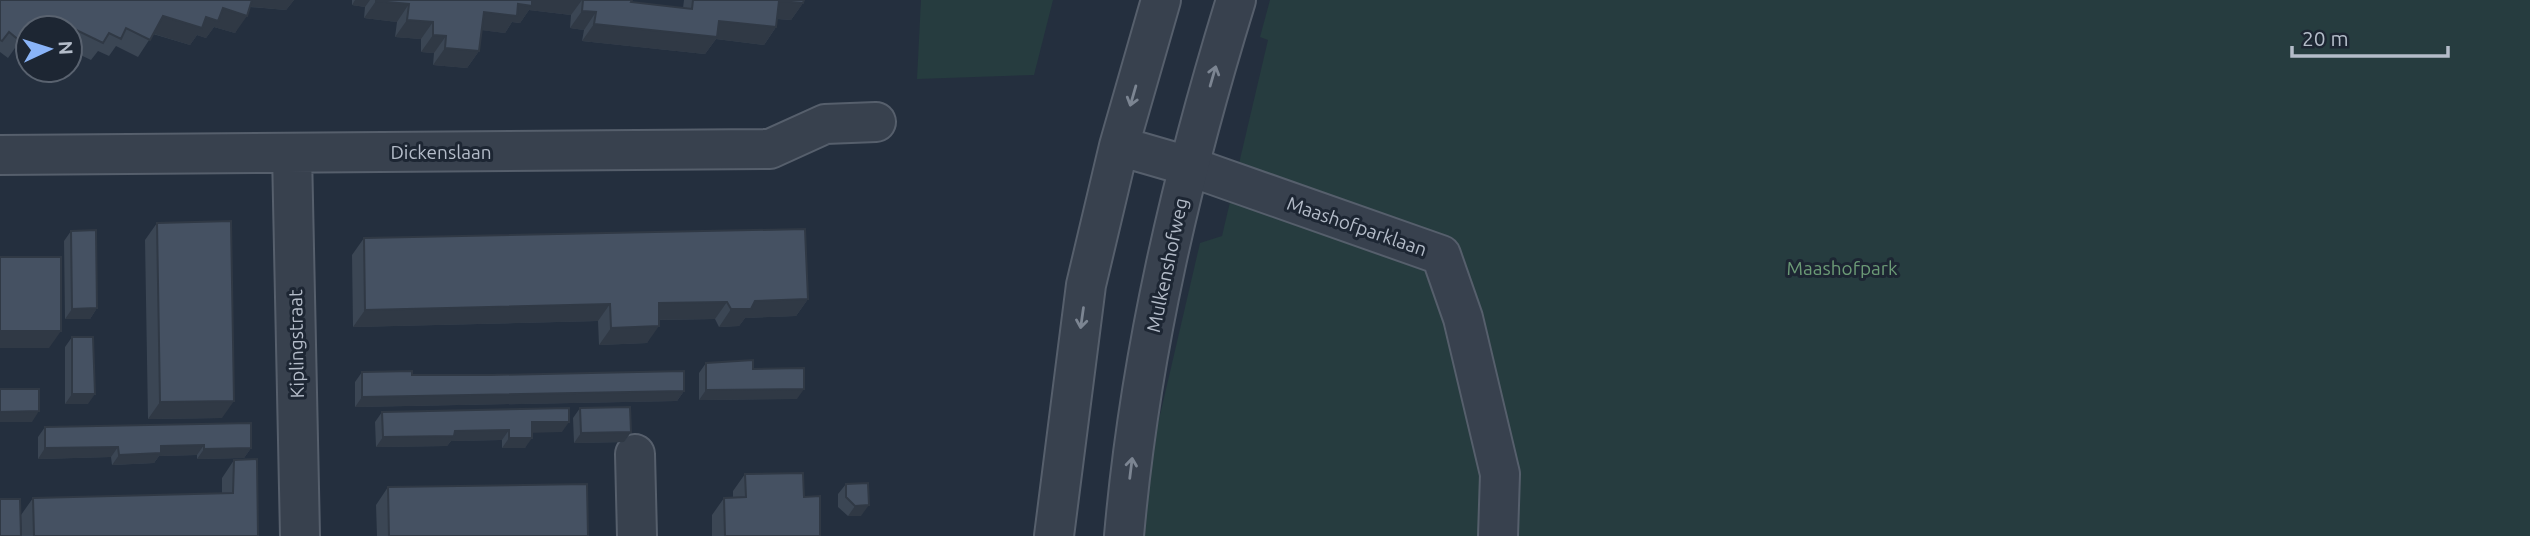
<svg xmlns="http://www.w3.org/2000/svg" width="2530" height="536" font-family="Ubuntu,sans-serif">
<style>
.green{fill:#263c3f}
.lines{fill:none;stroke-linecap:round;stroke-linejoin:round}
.minor-casing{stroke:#565f6c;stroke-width:42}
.tertiary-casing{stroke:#565f6c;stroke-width:42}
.minor{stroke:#38414e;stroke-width:38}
.tertiary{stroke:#38414e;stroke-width:38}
.wall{fill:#3b4654}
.shaded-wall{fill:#303945}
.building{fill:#455162;stroke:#303945;stroke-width:2}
.oneway{stroke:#7c8592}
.labels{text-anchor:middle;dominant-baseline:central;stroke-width:6;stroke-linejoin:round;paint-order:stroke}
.street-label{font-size:19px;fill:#b4bcc9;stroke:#1d2633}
.park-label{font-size:19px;fill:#6b9a76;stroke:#1d2633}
</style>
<rect width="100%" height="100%" fill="#242f3e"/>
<path class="green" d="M921,0H1053L1034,75L917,79Z
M1270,0H2530V536H1141L1157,428L1200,243L1222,236L1268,40L1260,37Z"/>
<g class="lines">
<g class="minor-casing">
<path id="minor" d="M292,153L300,536
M0,155L770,149L825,124L876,122
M1188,166L1441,255L1463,318L1500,474L1498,536
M635,454L637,536"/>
</g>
<g class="tertiary-casing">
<path id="tertiary" d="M1119,146L1188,166
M1054,536L1086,285L1119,146L1161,0
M1124,536C1140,353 1182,175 1236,0"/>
</g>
<use href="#minor" class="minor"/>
<use href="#tertiary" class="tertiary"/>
</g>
<path class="wall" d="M0,0H294L286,10L250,7L235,33L214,27L206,38L197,35L190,45L153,34L138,57L116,46L109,56L98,51L91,60L70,50V28H28V58L15,48L8,58L0,52Z
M352,0H632L631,2L683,8L684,0H804L803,3L791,20L777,19L776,27L764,45L716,39L705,54L582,41L584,30L570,28L571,15L529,10L520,23L512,22L505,33L482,30L479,51L467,68L433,65L434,53L421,52V39L395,37L397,22L364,18L365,7L352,5Z
M157,223L222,418L148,419L145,240Z
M71,231L97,308L90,319H65L64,241Z
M364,238L808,299L796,316L745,318L739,326L719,327L715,319L659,320L647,343L599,345L598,321L353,327L352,255Z
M72,337L88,404H65V347Z
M706,363L753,369L797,399L699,400V373Z
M362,372L412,375L684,391L677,401L355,407V382Z
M580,408L631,432L624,442L574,443L573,418Z
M382,412L562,432H532L525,448H502V440L451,441L447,446L376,447L375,422Z
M45,427L251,448L244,458L197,459V455L159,456L154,463L112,465L111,457L38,459V437Z
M234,460L258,536H22L21,515L33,498L222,493V478Z
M745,474L804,497L820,536H712V515L724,498H733V491Z
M846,484L861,516H848L838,507V494Z
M388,487L588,536H377L376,505Z"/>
<path class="shaded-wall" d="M248,0H294L286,10L244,6Z
M355,0H370L365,7L352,5Z
M528,0H582L571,15L529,10L520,23L512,22L505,33L472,29L484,12L518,4Z
M376,1L409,4L397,22L364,18Z
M779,1L803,3L791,20L767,18Z
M223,8L247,16L235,33L214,27L206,38L197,35L190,45L151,33L163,16L206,17Z
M582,11L596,12L584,30L570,28Z
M407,20L433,22L421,39L395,37Z
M719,21L776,27L764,45L716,39L705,54L582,41L594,24Z
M433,35L446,36L434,53L421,52Z
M445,48L479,51L467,68L433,65Z
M808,299L796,316L745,318L739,326L719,327L731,309L755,301Z
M727,302L715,319L647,320L659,303Z
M610,304L598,321L353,327L365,310Z
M97,308L90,319H65L72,309Z
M659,326L647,343L599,345L611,328Z
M0,331H61L49,348H0Z
M804,389L797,399L699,400L706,390Z
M684,391L677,401L355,407L362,397Z
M72,394H95L88,404H65Z
M234,401L222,418L148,419L160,402Z
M39,411L32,422H0V412Z
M532,422H569L562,432L525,433Z
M509,430L502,440L451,441L447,446L376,447L383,437L455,431Z
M631,432L624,442L574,443L581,433Z
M509,438H532L525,448H502Z
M204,445L197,455L159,456L154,463L112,465L119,455L161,446Z
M118,447L111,457L38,459L45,448Z
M251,448L244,458L197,459L204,449Z
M869,505L861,516H848L855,506Z"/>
<path class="building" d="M0,0H252L247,16L223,8L218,21L206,17L202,28L163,16L150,40L126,28L121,39L109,33L103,43L66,25L63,28H28V32L27,31L20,41L9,32L2,41L0,40Z
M376,0H532V6L518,4L517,16L484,12L479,51L445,48L446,36L433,35V22L407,20L409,4L376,1Z
M583,0H632L631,2L692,9L693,0H804L803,3L779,1L776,27L719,21L717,37L594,24L596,12L582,11Z
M231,221L234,401L160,402L157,223Z
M805,229L808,299L755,301L751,309H731L727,302L659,303V326L611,328L610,304L365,310L364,238Z
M96,230L97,308L72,309L71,231Z
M0,257H61V331H0Z
M72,337H93L95,394H72Z
M753,360V369L804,368V389L706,390V363Z
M412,371V375H490L684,371V391L362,397V372Z
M0,389H39V411L0,412Z
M630,407L631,432L581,433L580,408Z
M569,408V422H532V438H509V430L455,431L454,436L383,437L382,412Z
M251,423V448L204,449V445L161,446V453L119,455L118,447L45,448V427Z
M257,459L258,536H34L33,498L233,493L234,460Z
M803,473L804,497L820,496V536H725L724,498L746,497L745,474Z
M868,483L869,505L855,506L846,497V484Z
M587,484L588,536H389L388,487Z
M0,499H20L21,536H0Z"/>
<defs><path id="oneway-shaft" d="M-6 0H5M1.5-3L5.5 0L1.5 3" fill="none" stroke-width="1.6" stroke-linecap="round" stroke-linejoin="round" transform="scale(1.75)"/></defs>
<g class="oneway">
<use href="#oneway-shaft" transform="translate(1213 76) rotate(-74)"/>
<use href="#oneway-shaft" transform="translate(1133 96) rotate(106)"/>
<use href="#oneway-shaft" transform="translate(1082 318) rotate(98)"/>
<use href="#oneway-shaft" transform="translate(1131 468) rotate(-83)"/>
</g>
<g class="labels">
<g class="street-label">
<text x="441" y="152">Dickenslaan</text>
<text transform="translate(1357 226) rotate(19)">Maashofparklaan</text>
<text transform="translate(1167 265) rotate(-78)">Mulkenshofweg</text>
<text transform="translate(296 344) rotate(-91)">Kiplingstraat</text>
</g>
<g class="park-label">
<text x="1842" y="268">Maashofpark</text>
</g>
</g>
<g transform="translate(49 49) rotate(86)"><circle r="33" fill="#1d2633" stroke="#59626f" stroke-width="2"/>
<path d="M0-5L12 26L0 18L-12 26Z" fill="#8ab4f8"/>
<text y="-10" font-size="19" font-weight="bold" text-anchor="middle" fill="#b4bcc9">N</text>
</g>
<path d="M2292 46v10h156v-10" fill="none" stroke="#b4bcc9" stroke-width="3.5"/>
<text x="2302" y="46" font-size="21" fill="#b4bcc9" stroke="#1d2633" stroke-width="5" paint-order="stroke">20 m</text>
</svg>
